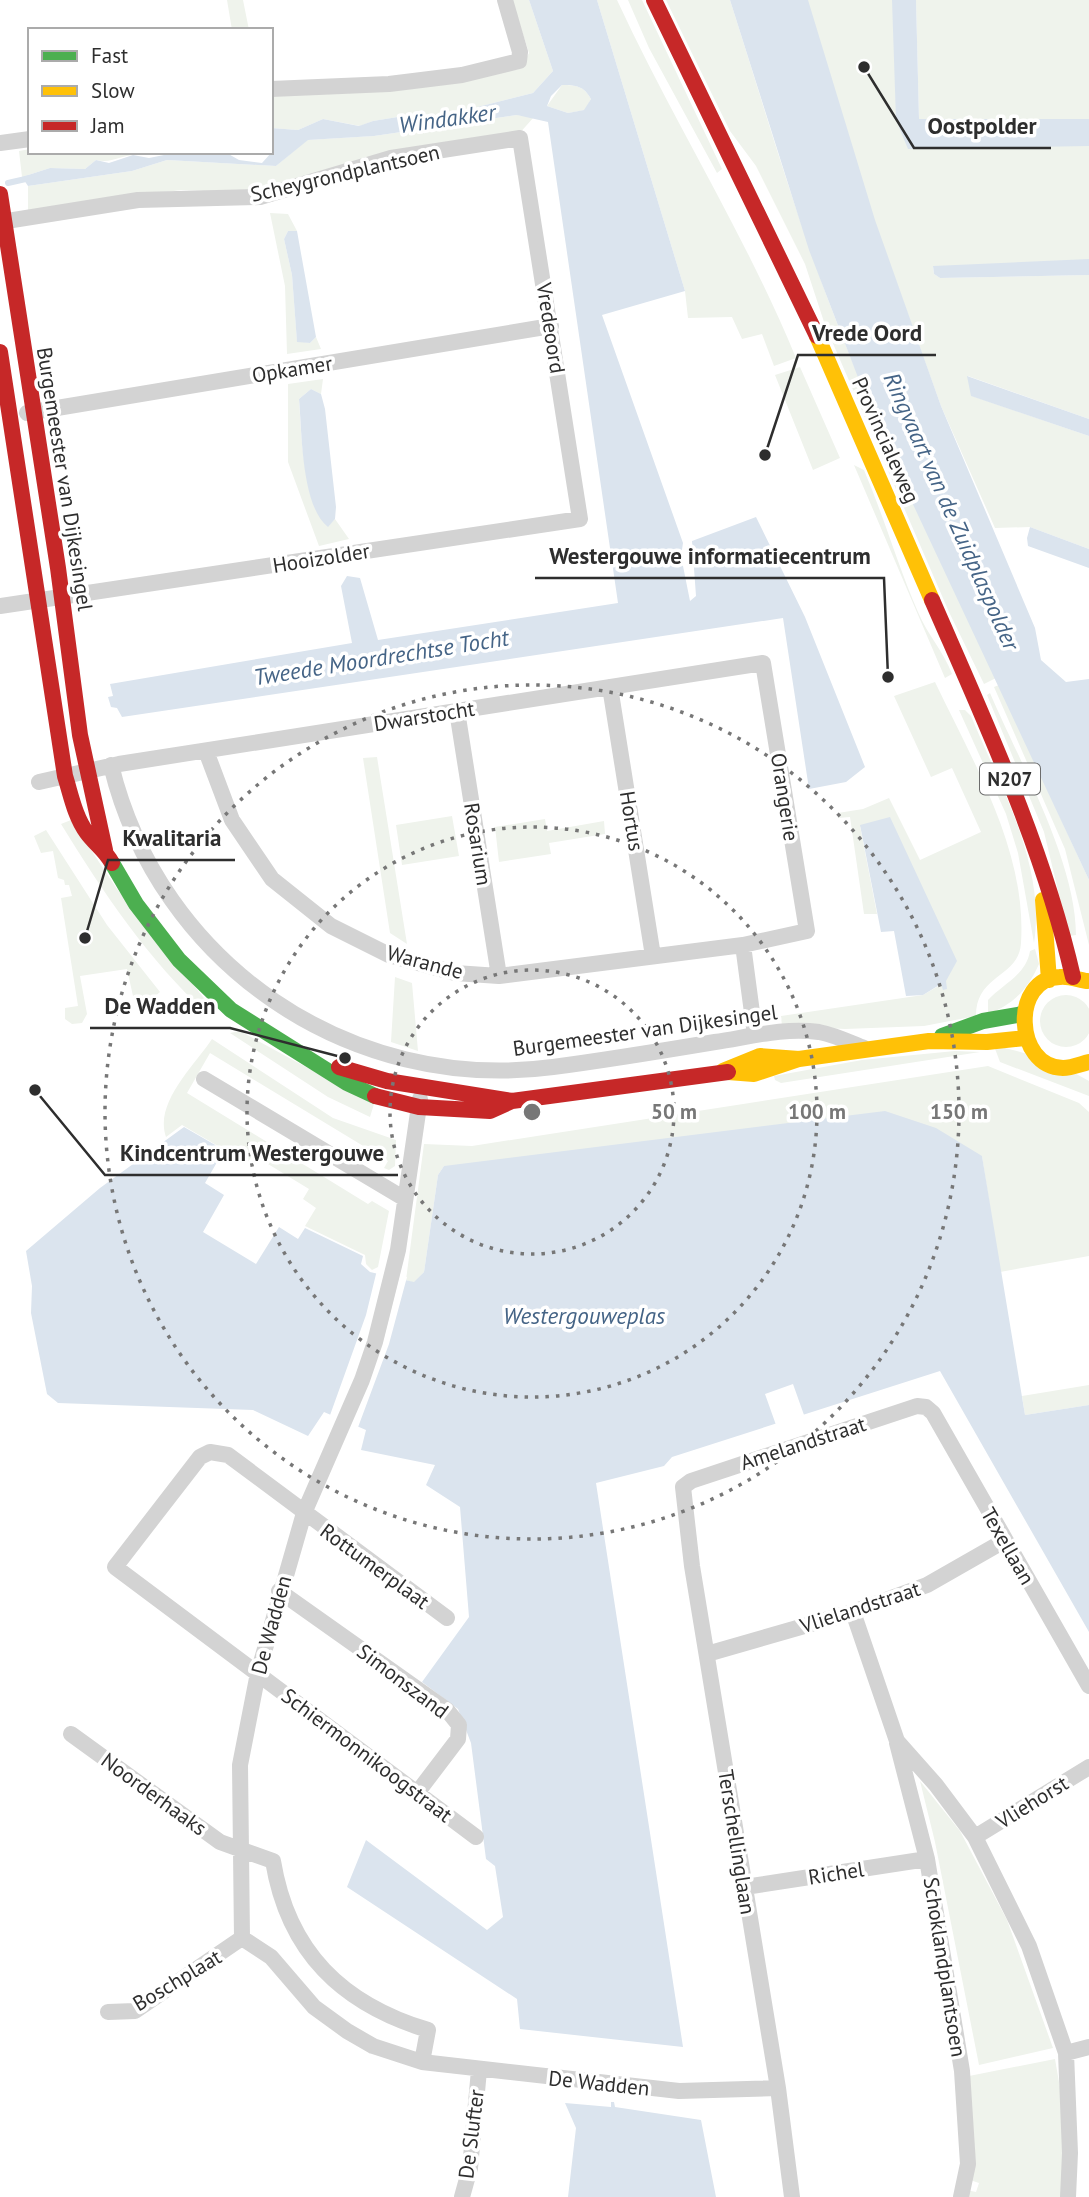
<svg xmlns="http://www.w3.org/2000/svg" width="1089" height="2197" font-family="'PT Sans',sans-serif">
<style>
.green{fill:#eff3ec}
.water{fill:#dbe4ee;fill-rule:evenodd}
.pier{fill:#fff}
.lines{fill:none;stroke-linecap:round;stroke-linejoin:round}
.stream{stroke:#dbe4ee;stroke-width:6}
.street{stroke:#d3d3d3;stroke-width:16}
.fast{stroke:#4caf50;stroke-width:16}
.slow{stroke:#ffc107;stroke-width:16}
.jam{stroke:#c62828;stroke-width:16}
.ring{fill:none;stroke:#777;stroke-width:3.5;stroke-dasharray:3.5 7}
.labels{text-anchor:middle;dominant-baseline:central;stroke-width:7;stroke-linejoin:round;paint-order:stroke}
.shield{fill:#fff;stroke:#6d6d6d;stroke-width:2}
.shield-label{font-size:19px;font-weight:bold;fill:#2e2e2e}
.street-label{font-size:21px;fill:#2e2e2e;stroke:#fff}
.water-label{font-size:23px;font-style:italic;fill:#456486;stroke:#fff}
.centre{fill:#777;stroke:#fff;stroke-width:3.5}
.ring-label{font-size:21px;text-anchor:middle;font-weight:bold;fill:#777;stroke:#fff;stroke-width:7;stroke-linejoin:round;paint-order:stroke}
.leader{fill:none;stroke:#2e2e2e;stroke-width:2.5}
.callout-dot{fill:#2e2e2e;stroke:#fff;stroke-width:2.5}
.callout-label{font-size:23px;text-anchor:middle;font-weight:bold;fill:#2e2e2e;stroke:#fff;stroke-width:7;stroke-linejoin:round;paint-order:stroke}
</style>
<rect width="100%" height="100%" fill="#fff"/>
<path class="green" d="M227,0H243L249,30H232Z
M512,0H529L553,71L533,93L442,116L416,114L373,121L360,126L323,119L298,130L271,128V94L520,69L529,53Z
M597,0H617C673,121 745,234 796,358L774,366L762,334L742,339L732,317L688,318L685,291Z
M628,0H642L722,169L717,173L649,48Z
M666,0H730C765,110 797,221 839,328C885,448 943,561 996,678L984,684L949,612L825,325L805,264L756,166L730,131Z
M802,0H904L909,137L1089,135V263L933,267L934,274L940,278L1089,275V419L968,376L972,396L1089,436V549L1030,527L995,528L941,406L891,267H880Z
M916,0H1089V119L919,120Z
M562,85C576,85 584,86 591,99L585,110L568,113L547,106Z
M517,115L534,117L518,135L255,193L181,190L28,210V186L132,171L167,160L276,166L307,140L374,136Z
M30,149V152H179C161,156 152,155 135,155C120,155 112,164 96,160L85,169L50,168L22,177L19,151Z
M270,213L288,214L297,231H288L284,239L292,275L297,341L310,343L316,337L321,349L287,354L285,286Z
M800,367L840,458L813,470L775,375Z
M323,379L321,394L311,389L299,399C302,444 302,488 328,526L335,519L349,539L319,546L288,462V384Z
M854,465L864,470C884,517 898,566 918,612C927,634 944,652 952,674L945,678Z
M935,682C973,762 1027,851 1021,943C1019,978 976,974 976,1016L924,1026L845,1029L782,1026L781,1016L923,995L942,984L947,989L860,826L877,914H864L850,817L838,818V813L863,809L889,798L920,860L981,832L952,768L931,777L894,696Z
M999,685L1089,880V945L1065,849L994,687Z
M990,693C1019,761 1076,861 1076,935L1069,936L1044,832L987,695Z
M959,710H965L971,716C1000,786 1046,865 1034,943L1018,853L1006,814Z
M377,757L407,944L390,933L363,758Z
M452,816L459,856L402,865L396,825Z
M545,819L547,831L604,821L605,834L549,843L551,854L499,862L495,827Z
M71,820L117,889L207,1002L208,1015C148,959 104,894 61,824Z
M46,830L107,925L160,992L147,1003L135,1005L127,969L80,976L87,1014L82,1023L72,1024L65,1019V1008L78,1006L61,898L72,896L69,885H65L64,880L58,878L53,851L41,853L34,836Z
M1035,949L1039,964C1028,989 1014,1004 988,1014V1000C1003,984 1026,975 1030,951Z
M395,977L412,983L418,1051L391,1042Z
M1040 1021a26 26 0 1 1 52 0a26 26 0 1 1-52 0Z
M240,1031L374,1104L370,1117L328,1097L230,1033Z
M212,1039L333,1118L396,1140L395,1166L389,1170L384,1168L388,1161L210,1053L187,1093L368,1204L372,1201L389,1211L378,1267L372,1270L366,1264L365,1255L305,1226L316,1208L303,1199L309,1189L253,1155L247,1163L182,1125L166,1137C154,1103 194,1066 212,1039Z
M994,1046C1025,1051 1062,1065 1089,1081V1096L1000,1062Z
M955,1051L980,1052L781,1083L775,1080L774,1076L862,1060Z
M988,1066L1079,1103L1089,1112V1256L1000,1272L982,1156L444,1166L438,1175L424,1272L414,1283L406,1280L424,1144L472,1146Z
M1089,1385V1405L1025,1415L1022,1396Z
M920,1781L960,1831L1007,1920L1053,2048L979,2065L935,1842Z
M1055,2059L1065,2117L1061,2197H966V2190L976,2192L979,2183L970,2180L969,2076Z"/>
<path class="water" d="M529,0H597L685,291L602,315L683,543L681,556L690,601L696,596L692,541L756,517L805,617L865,767L846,782L809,789L783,618L122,717L117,708L111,707L108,697L113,696L110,684L352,643L341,586L347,576L360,578L378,640L618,603L548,122L517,115L374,136L308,140L276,166L167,160L132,171L28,186L22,177L50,168L85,169L96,160L109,163L133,155L149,158L179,152H225L239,160L262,163L271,153V128L298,130L323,119L359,126L373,121L416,114L442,116L533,93L553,71ZM562,85C576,85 584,86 591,99L584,110L568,113L547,106L551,96Z
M730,0H808L875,220L941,406L1035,628L1041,660L1066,682L1089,679V880L903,483L864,393L809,250Z
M892,0H916L919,119H1089V146L908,149L896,120Z
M288,231H297L316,337L310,343L297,342L292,275L284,239Z
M1089,259V275L940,278L934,274L933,266Z
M967,376L1089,419V436L971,396Z
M311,389L321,394L325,409L336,507L335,519L328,527C301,506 302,431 299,399Z
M1030,527L1089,549V568L1028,546L1027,538Z
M890,817L957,961L946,981L947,989L943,990L941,984L923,995L906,996L894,931L881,932L860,825Z
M885,1111L936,1128L982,1156L1025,1415L1089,1405V1632L940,1371L672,1457L664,1466L596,1483L683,2047L520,2029L517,1999L347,1887L366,1840L487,1930L503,1917L495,1866L486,1859L471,1743L458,1709L422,1682L469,1617L460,1507L426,1485L435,1465L361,1450L366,1430L324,1412L308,1436L253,1410L58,1403L47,1394L31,1313L32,1286L26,1251L100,1188L184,1127L224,1150L205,1183L224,1195L203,1232L256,1264L279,1227L298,1239L305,1228L363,1256L361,1264L370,1272L414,1282L424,1272L438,1175L444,1166Z
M611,2102H614L615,2107L701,2120L716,2197H568L576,2128L565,2103L611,2107Z"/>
<path class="pier" d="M377,1270L407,1277L389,1344L357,1430L329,1418L366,1315Z
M793,1384L804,1415L776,1425L765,1394Z"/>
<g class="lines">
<path class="stream" d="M8,183L30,178"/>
<path class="street" d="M271,89L389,84L462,75L519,61L520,52L505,0
M0,143L30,139
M0,222L138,200L260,197L391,158L520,138L580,519L0,606
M27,413L551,326
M610,687L653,956
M457,711L499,976
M206,751L232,820L272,879L331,926L389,955L455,973L499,976L743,945
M111,765C159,964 350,1094 553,1067C607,1060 661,1051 715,1042C749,1037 784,1027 819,1032C835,1035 849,1042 864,1048
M39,782L119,764L763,663L807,931L743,945L755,1035
M204,1079L405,1199
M420,1099L398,1250L375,1342L362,1380L304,1513L258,1673L240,1765L242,1938L271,1957L314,2007L347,2031L373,2046L422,2062L679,2091L778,2088
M279,1591L447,1710L459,1725L458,1739L417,1793
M853,1612L897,1741L936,1785L975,1837L1029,1946L1066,2053L1070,2153L1068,2197
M447,1618L228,1455L210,1452L200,1457L115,1567L476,1837
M707,1654L853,1612L927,1585L1004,1541
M71,1734L220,1842L273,1861C288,1952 342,2004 428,2030L422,2062
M897,1743L927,1859L962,2071L968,2164L961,2197
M975,1837L1089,1767
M745,1887L927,1859
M108,2012L135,2011L242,1938
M1066,2053L1089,2047
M462,2197L470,2168L479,2070
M792,2197L778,2088L692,1566L683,1487L691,1481L917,1406L926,1407L933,1413L1089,1686"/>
<path class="fast" d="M112,863L136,904L179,960L231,1010L347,1083L375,1096
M942,1036L983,1021L1023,1014"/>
<path class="slow" d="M817,336L932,600
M1043,900L1049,980
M1087,981C1079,980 1069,976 1060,977C1011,978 1014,1067 1063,1068C1071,1068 1081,1064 1089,1062
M723,1071L760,1056L799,1059
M728,1072L754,1074L799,1059L929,1041L987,1042L1025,1038"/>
<path class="jam" d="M654,0L817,336
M0,194L58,568L80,735L105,850
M0,352L65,776C71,795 75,817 87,833C95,844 105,850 112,863
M932,600C986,724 1043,846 1073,977
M339,1067L387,1081L512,1101L728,1072
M375,1096L419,1107L490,1111L512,1101"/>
</g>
<g class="ring">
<circle cx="532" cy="1112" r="142"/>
<circle cx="532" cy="1112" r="285"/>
<circle cx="532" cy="1112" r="427"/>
</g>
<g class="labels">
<rect class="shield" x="980" y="763.5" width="60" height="31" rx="5"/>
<g class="shield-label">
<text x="1010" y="779">N207</text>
</g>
<g class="street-label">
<text transform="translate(345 173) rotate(-13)">Scheygrondplantsoen</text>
<text transform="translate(551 328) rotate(81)">Vredeoord</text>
<text transform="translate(292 369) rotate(-9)">Opkamer</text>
<text transform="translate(886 440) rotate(66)">Provincialeweg</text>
<text transform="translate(65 479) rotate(81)">Burgemeester van Dijkesingel</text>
<text transform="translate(321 558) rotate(-9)">Hooizolder</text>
<text transform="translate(424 716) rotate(-9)">Dwarstocht</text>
<text transform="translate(785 797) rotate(81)">Orangerie</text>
<text transform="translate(632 821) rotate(81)">Hortus</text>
<text transform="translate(478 844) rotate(81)">Rosarium</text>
<text transform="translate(425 962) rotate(15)">Warande</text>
<text transform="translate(645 1030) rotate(-8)">Burgemeester van Dijkesingel</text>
<text transform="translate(803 1443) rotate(-18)">Amelandstraat</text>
<text transform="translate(1008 1546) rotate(60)">Texellaan</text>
<text transform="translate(375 1566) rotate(36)">Rottumerplaat</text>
<text transform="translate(860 1607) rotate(-18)">Vlielandstraat</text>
<text transform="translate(271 1625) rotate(-75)">De Wadden</text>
<text transform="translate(403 1681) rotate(37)">Simonszand</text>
<text transform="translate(367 1755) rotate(37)">Schiermonnikoogstraat</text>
<text transform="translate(154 1794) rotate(36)">Noorderhaaks</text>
<text transform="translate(1032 1802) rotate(-32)">Vliehorst</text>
<text transform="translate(737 1842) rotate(81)">Terschellinglaan</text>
<text transform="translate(836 1873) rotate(-9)">Richel</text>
<text transform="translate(945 1967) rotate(81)">Schoklandplantsoen</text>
<text transform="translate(177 1980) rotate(-31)">Boschplaat</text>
<text transform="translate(599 2083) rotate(6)">De Wadden</text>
<text transform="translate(471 2134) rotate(-83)">De Slufter</text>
</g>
<g class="water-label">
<text transform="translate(447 118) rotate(-8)">Windakker</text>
<text transform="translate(952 511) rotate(66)">Ringvaart van de Zuidplaspolder</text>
<text transform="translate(381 657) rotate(-9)">Tweede Moordrechtse Tocht</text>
<text x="584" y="1315">Westergouweplas</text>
</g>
</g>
<circle cx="532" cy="1112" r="10" class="centre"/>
<g class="ring-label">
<text x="674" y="1119">50 m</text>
<text x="817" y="1119">100 m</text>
<text x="959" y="1119">150 m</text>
</g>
<path class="leader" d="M864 67L914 148H1051M765 455L798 355H936M888 677L884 578H535M85 938L108 860H235M345 1058L230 1028H90M35 1090L105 1175H398"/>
<g class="callout-dot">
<circle cx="864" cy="67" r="7"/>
<circle cx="765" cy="455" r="7"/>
<circle cx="888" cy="677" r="7"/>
<circle cx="85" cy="938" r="7"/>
<circle cx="345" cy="1058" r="7"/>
<circle cx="35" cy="1090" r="7"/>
</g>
<g class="callout-label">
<text x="982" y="134">Oostpolder</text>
<text x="867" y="341">Vrede Oord</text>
<text x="710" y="564">Westergouwe informatiecentrum</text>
<text x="172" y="846">Kwalitaria</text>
<text x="160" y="1014">De Wadden</text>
<text x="252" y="1161">Kindcentrum Westergouwe</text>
</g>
<rect x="28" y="28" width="245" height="126" fill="#ffffff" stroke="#ababab" stroke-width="2"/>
<rect x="42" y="51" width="35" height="10" fill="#4caf50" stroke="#ababab" stroke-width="2"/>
<text x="91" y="63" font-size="21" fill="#2e2e2e">Fast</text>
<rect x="42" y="86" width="35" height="10" fill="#ffc107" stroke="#ababab" stroke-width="2"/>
<text x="91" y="98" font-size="21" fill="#2e2e2e">Slow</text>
<rect x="42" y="121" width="35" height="10" fill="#c62828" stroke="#ababab" stroke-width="2"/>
<text x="91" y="133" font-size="21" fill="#2e2e2e">Jam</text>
</svg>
